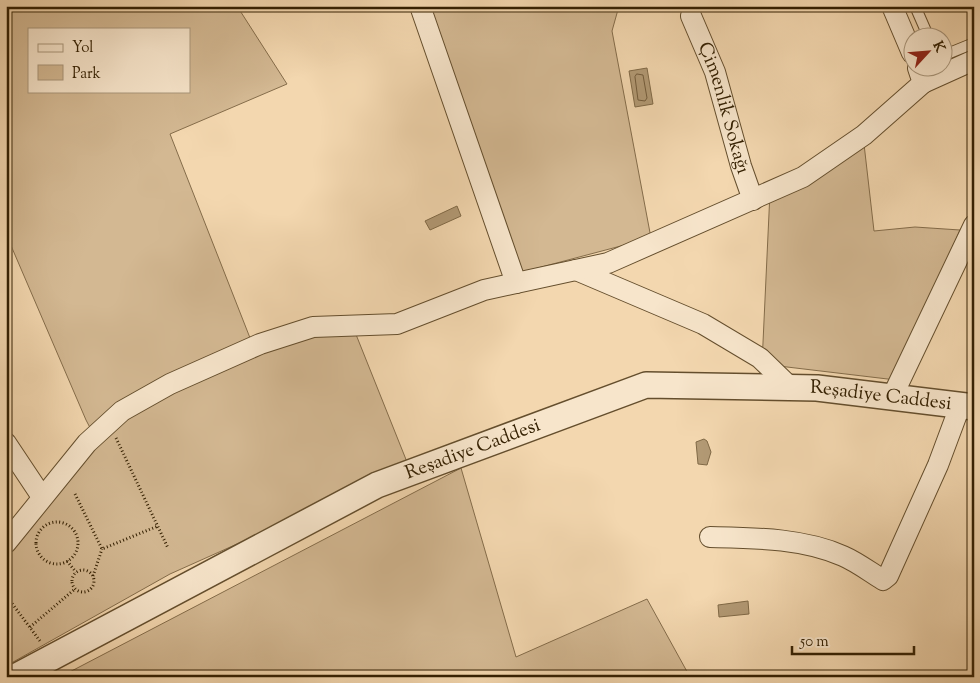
<svg xmlns="http://www.w3.org/2000/svg" width="980" height="683" font-family="'Sorts Mill Goudy',serif">
<style>
.green{fill:#d3b892;stroke:#846c4a;fill-rule:evenodd}
.water{fill:#b29974;stroke:#806946}
.lines{fill:none;stroke-linecap:round;stroke-linejoin:round}
.shore{stroke:#735c3b;stroke-width:1}
.service-casing{stroke:#644e2d;stroke-width:12}
.minor-casing{stroke:#644e2d;stroke-width:22}
.tertiary-casing{stroke:#644e2d;stroke-width:28}
.path{stroke:#342002;stroke-width:3;stroke-dasharray:1 2.5;stroke-linecap:butt}
.service{stroke:#f7e5cb;stroke-width:10}
.minor{stroke:#f7e5cb;stroke-width:20}
.tertiary{stroke:#f7e5cb;stroke-width:25}
.labels{text-anchor:middle;dominant-baseline:central;stroke-width:4;stroke-linejoin:round;paint-order:stroke}
.street-label{font-size:19px;fill:#342002;stroke:#f7e5cb}
</style>
<rect width="100%" height="100%" fill="#f3d7af"/>
<filter id="stains"><feTurbulence type="fractalNoise" baseFrequency=".004" numOctaves="4"/><feColorMatrix values="0 0 0 0 .2 0 0 0 0 .09 0 0 0 0 .02 0 0 0 .5 -.17"/></filter>
<radialGradient id="worn" r=".72"><stop offset=".6" stop-color="#630" stop-opacity="0"/><stop offset="1" stop-color="#630" stop-opacity=".3"/></radialGradient>
<path class="green" d="M6,6H237L287,84L170,134L252,343L349,317L409,467L170,574L6,666V551L97,441L86,420L6,234ZM29,29H189V91H29Z
M421,6H619L612,31L651,238L515,274Z
M864,144L874,231L915,227L960,230L896,380L762,364L770,192Z
M461,468L516,657L647,599L690,677H60Z"/>
<path class="water" d="M647,68L653,104L635,107L629,71Z
M457,206L461,216L430,230L425,221Z
M704,439L707,441L711,452L707,465L698,464L696,442Z
M748,601L749,614L719,617L718,605Z"/>
<g class="lines">
<path class="shore" d="M637,74L643,75L647,98L645,101L638,100L635,77Z"/>
<g class="service-casing">
<path id="service" d="M915,6L929,38
M942,56L974,43"/>
</g>
<g class="minor-casing">
<g id="minor">
<path d="M420,6L516,283"/>
<path d="M892,6L912,53"/>
<path id="s1" d="M691,16L715,72L741,166L753,200"/>
<path d="M923,83L974,60"/>
<path d="M576,270L703,324L760,358L791,388"/>
<path d="M892,397L974,225"/>
<path d="M6,443L42,497"/>
<path d="M710,537C754,538 803,538 843,556C857,562 870,572 883,580L888,576L938,465L960,406"/>
<path d="M6,543L87,443L122,411L170,384L260,344L313,327L397,324L484,290L608,263L803,177L864,135L923,83L918,68"/>
</g>
</g>
<g class="tertiary-casing">
<g id="tertiary">
<path id="s2" d="M15,677L377,485L646,385L817,388L974,407"/>
</g>
</g>
<path class="path" d="M116,438L168,548
M75,494L102,549L158,526
M36 543a21 21 0 1 1 42 0a21 21 0 1 1-42 0Z
M67,561L76,572
M72 581a11 11 0 1 1 22 0a11 11 0 1 1-22 0Z
M93,576L102,549
M8,598L40,641
M30,627L75,589"/>
<use href="#service" class="service"/>
<use href="#minor" class="minor"/>
<use href="#tertiary" class="tertiary"/>
</g>
<g class="labels">
<g class="street-label">
<text stroke="none"><textPath href="#s1" startOffset="98">Çimenlik Sokağı</textPath></text>
<text stroke="none"><textPath href="#s2" startOffset="932">Reşadiye Caddesi</textPath></text>
<text stroke="none"><textPath href="#s2" startOffset="512">Reşadiye Caddesi</textPath></text>
</g>
</g>
<rect width="980" height="683" fill="none" stroke="#f3d7af" stroke-width="25"/>
<rect x="8" y="8" width="965" height="668" fill="none" stroke="#342002" stroke-width="2.5"/>
<rect x="12" y="12" width="955" height="658" fill="none" stroke="#342002"/>
<rect x="28" y="28" width="162" height="65" fill="#f7e5cb" stroke="#a9967b"/>
<rect x="38" y="44" width="25" height="8" fill="#f7e5cb" stroke="#a9967b"/>
<text x="72" y="52" font-size="15" fill="#342002">Yol</text>
<rect x="38" y="65" width="25" height="15" fill="#d3b892" stroke="#a9967b"/>
<text x="72" y="78" font-size="15" fill="#342002">Park</text>
<g transform="translate(928 52) rotate(64)"><circle r="24" fill="#f7e5cb" stroke="#a9967b"/>
<path d="M0-4L9 19L0 12L-9 19Z" fill="#8f2418"/>
<text y="-8" font-size="14" font-weight="bold" text-anchor="middle" fill="#342002">K</text>
</g>
<path d="M792 646v8h122v-8" fill="none" stroke="#342002" stroke-width="2.5"/>
<text x="800" y="646" font-size="15" fill="#342002" stroke="#f7e5cb" stroke-width="4" paint-order="stroke">50 m</text>
<rect width="100%" height="100%" filter="url(#stains)"/>
<rect width="100%" height="100%" fill="url(#worn)"/>
</svg>
